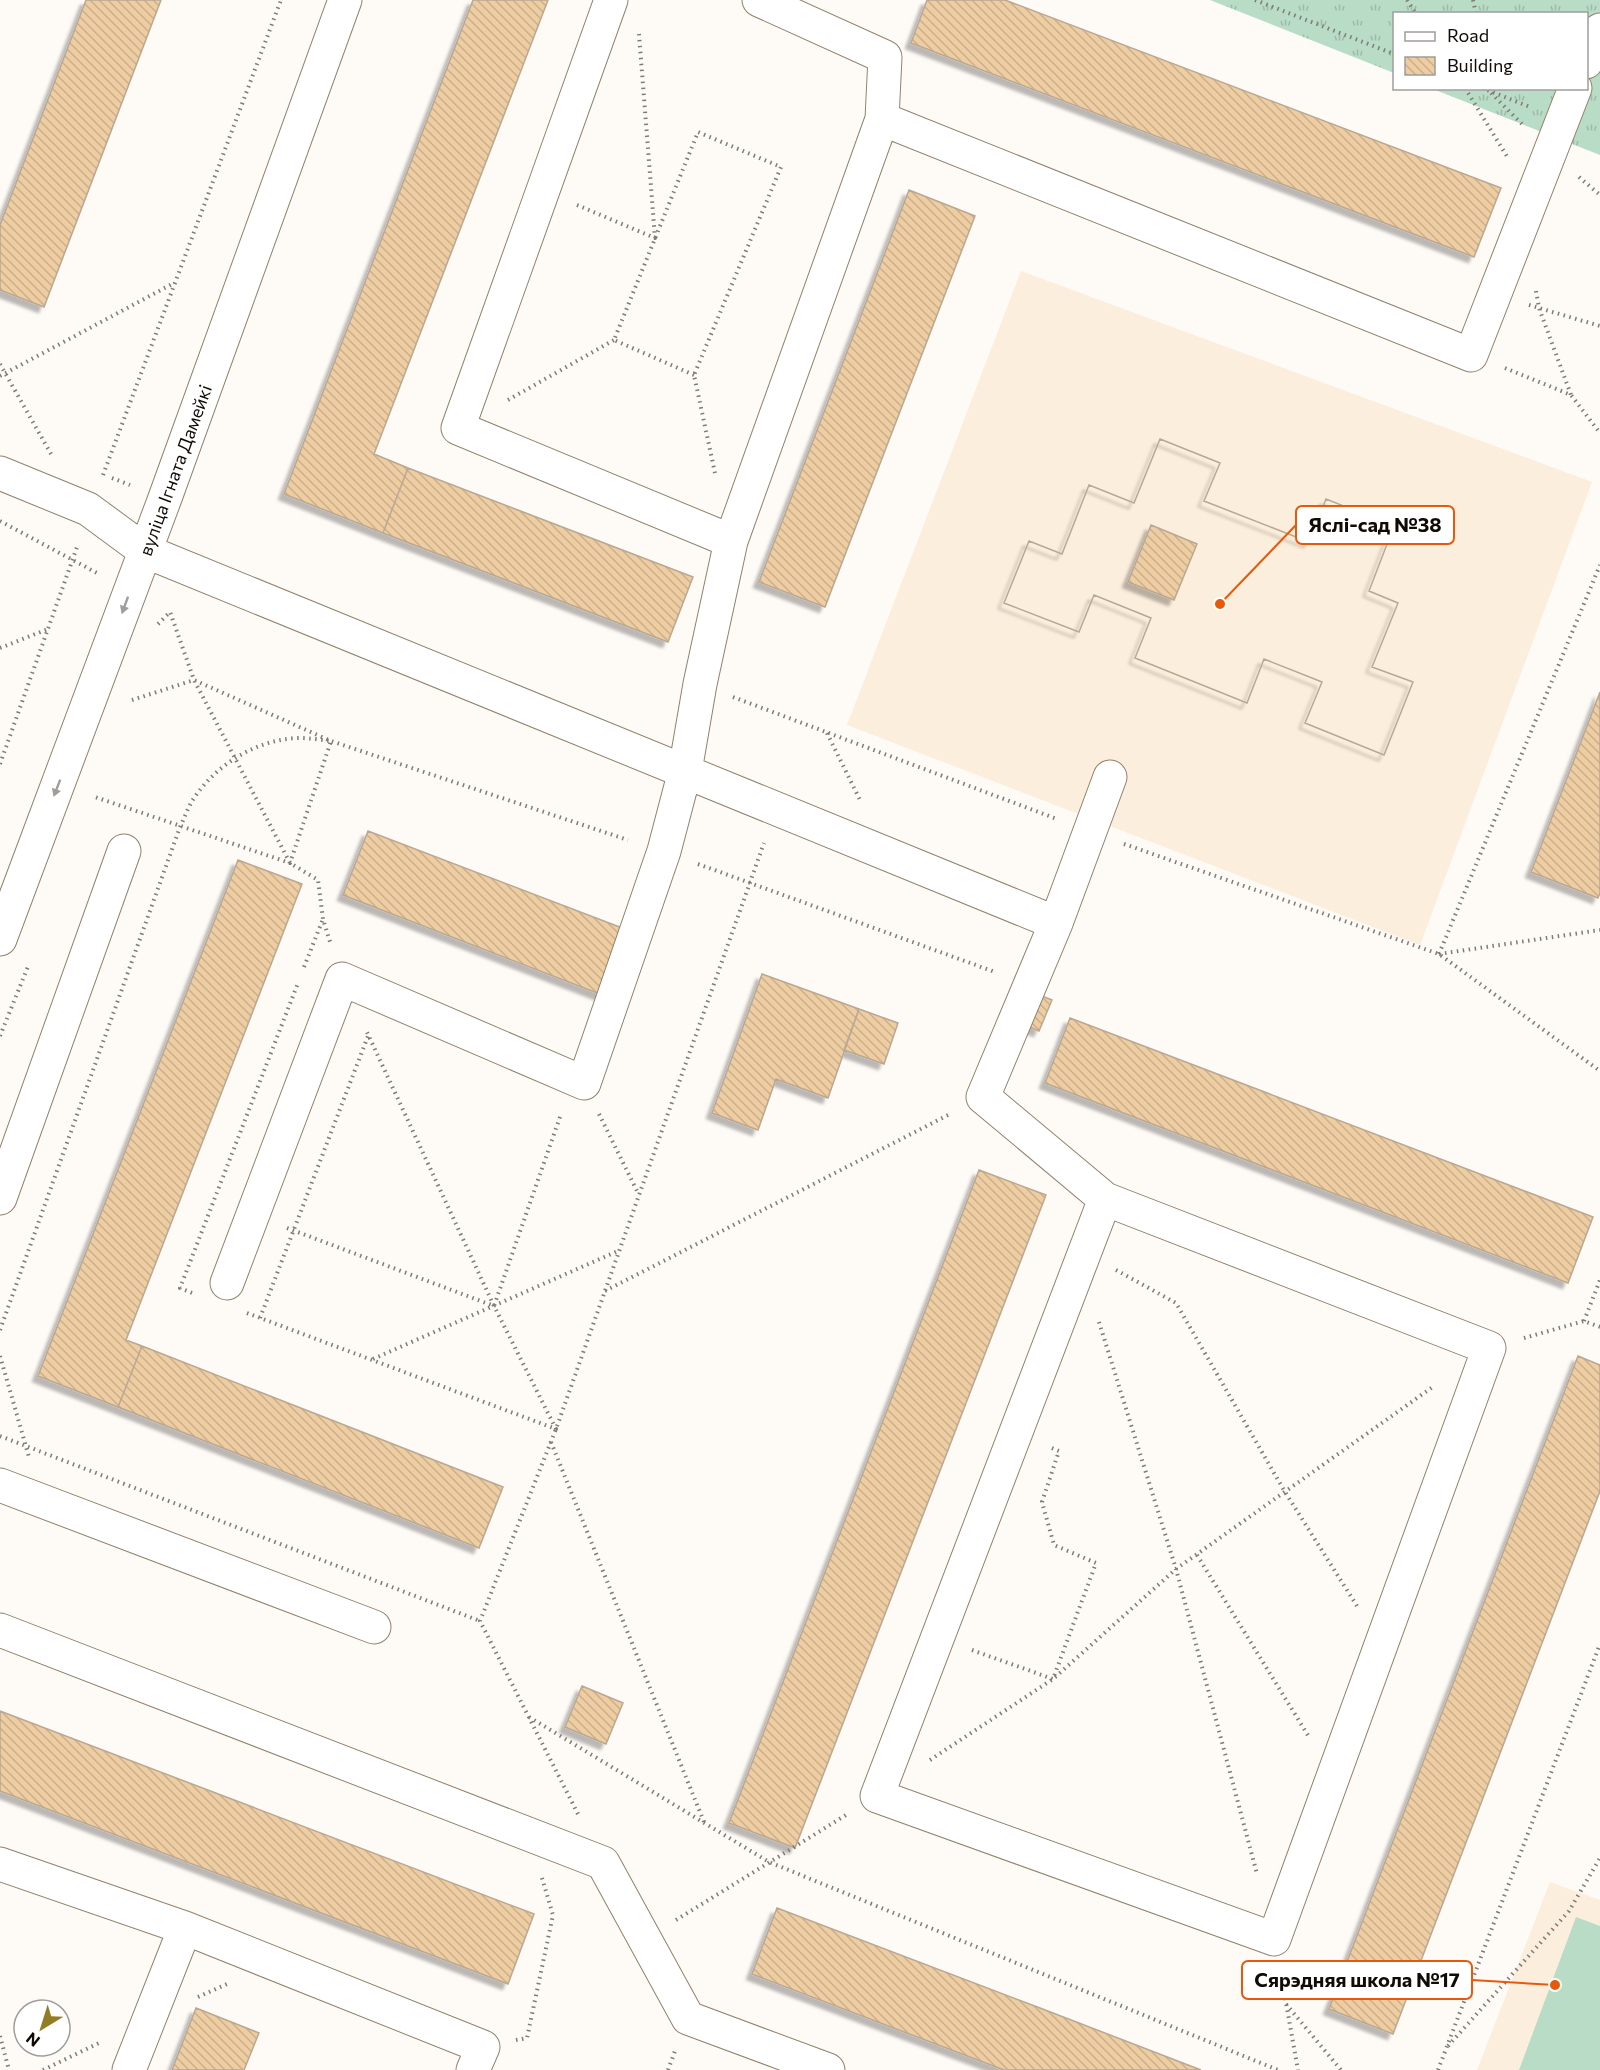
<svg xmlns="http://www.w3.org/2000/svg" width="1600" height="2070" font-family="Commissioner,sans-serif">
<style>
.built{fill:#fceedc}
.grass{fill:url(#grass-tufts)}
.pitch{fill:#b8dcc5}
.building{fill:url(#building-back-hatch);stroke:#b9a892;stroke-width:1.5;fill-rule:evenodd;filter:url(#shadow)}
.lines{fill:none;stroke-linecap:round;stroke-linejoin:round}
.minor-casing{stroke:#92826c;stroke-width:35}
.path{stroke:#807b76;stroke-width:4;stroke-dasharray:1.5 4.5;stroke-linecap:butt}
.minor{stroke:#fff;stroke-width:33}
.oneway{fill:#a09d9b}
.labels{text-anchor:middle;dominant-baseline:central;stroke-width:4.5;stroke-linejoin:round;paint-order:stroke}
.street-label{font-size:18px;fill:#110b05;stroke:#fff}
.leader{fill:none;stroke:#e8590c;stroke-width:2}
.callout-dot{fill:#e8590c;stroke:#fff;stroke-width:2}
.callout{fill:#fff;stroke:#e8590c;stroke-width:2}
.callout-label{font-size:20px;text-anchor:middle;font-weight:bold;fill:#110b05}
</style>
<defs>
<pattern id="grass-tufts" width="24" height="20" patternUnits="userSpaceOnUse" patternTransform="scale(1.5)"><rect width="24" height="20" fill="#b8dcc5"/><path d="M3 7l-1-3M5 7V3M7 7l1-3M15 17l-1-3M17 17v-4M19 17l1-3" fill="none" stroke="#9dbba8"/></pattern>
<pattern id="building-back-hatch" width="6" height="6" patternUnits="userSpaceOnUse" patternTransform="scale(1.5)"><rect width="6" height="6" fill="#eecda3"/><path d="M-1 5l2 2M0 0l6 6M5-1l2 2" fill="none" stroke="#cbaf8b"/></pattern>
<filter id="shadow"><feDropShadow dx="-5.5" dy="5.5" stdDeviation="1.5" flood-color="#0004"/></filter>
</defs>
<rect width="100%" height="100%" fill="#fefaf6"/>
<path class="built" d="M1021,271L1592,482L1420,945L847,725Z
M1550,1882L1600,1900V2070H1477Z"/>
<path class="grass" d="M1210,0H1600V155L1433,89L1586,88V14H1394V73Z"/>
<path class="pitch" d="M1576,1917L1600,1926V2070H1519Z"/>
<path class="building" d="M86,0H161L44,307L0,290V225Z
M473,0H548L374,454L408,468L383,533L284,494Z
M927,0H1005L1501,188L1474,257L911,43Z
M909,190L975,216L825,607L759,582Z
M1160,439L1220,463L1204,501L1309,542L1326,499L1394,526L1369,591L1398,603L1372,667L1413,682L1384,755L1305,723L1322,682L1264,659L1247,703L1135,658L1151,618L1094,595L1079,632L1004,603L1029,541L1062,554L1089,485L1134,503ZM1151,525L1197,544L1174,600L1128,582Z
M1160,439L1220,463L1204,501L1309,542L1326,499L1394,526L1369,591L1398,603L1372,667L1413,682L1384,755L1305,723L1322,682L1264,659L1247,703L1135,658L1151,618L1094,595L1079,632L1004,603L1029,541L1062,554L1089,485L1134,503Z
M408,468L693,577L668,642L383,533Z
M1600,692V893L1598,898L1531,872Z
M368,831L630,931L605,996L343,895Z
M238,860L302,884L126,1340L142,1346L118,1407L38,1376Z
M762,974L859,1009L828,1098L776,1079L758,1130L712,1113Z
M1034,993L1052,1000L1039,1031L1022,1024Z
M859,1009L898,1023L884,1064L844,1050Z
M1070,1018L1593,1217L1568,1283L1045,1083Z
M979,1170L1046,1195L795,1848L729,1823Z
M142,1346L503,1487L479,1548L118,1407Z
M1578,1356L1600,1365V1491L1393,2034L1329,2009Z
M582,1686L623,1703L606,1744L565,1727Z
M0,1711L534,1914L508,1984L0,1791Z
M777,1908L1040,2008L1201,2070H1004L752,1974Z
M196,2008L259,2033L244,2070H172Z"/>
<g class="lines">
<g class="minor-casing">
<path id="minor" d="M611,0L458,428L731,541
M759,0L885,57L882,119L1471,355L1575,88
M1586,62L1600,30
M0,473L88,509L145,551L1056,923L983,1097L1105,1199L1489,1348L1274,1939L877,1796L1105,1199
M1056,923L1110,777
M0,939L165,498L345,0
M0,1198L124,851
M227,1283L342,979L584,1083L664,851L685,771L700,684L731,541L882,119
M0,1485L374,1627
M0,1630L603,1863L688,2018L828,2070
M0,1864L185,1928L483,2047L473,2070
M129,2070L185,1928"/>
</g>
<path class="path" d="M1255,0L1394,54
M1407,0L1416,14
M1473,0L1476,14
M1465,88L1508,158
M1482,88L1530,107
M1489,88V91L1523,125
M1579,177L1600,195
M577,205L655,238L639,34
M1536,291L1539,308L1571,395
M1529,305L1600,326
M0,364L51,454
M1505,368L1571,395L1600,433
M694,375L614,340L698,132L781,167L694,375L715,473
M0,376L174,283
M508,400L614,340
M103,475L281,0
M112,478L130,485
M0,521L97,573
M158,624L170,612L194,680L290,863L318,880L323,919L331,945
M0,648L48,629
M733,697L1057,819
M132,700L194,680L331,741L628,840
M827,733L861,802
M0,764L77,547
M1124,844L1439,954L1600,1071
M698,864L995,972
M1439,954L1600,565
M1439,954L1600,930
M304,967L323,919
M0,1036L29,964
M599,1114L638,1193
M287,1228L494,1306L561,1114
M1116,1270L1176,1303L1285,1492L1357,1606
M605,1291L950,1114
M192,1293L180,1288L298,983
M247,1313L556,1429L494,1306L366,1030
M260,1318L368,1036
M1584,1321L1600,1280
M1099,1322L1176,1569L1257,1874
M0,1330L180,827C185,817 188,807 194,798C217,764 257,739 299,738C310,738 321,740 331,741L290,863L95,797
M1524,1338L1584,1321L1600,1327
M0,1356L29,1457
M373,1359L618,1251
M0,1436L480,1621
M551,1442L704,1822
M1197,1555L1309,1737
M972,1650L1053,1679L1096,1563L1054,1545L1042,1502L1059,1451L1049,1447
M529,1717L769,1862L1278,2070
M930,1760L1053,1679L1176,1569L1434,1386
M578,1814L480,1621L556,1429L764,843
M676,1920L846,1815
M1281,1975L1298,2070
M198,1997L227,1984
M1286,2004L1341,2070
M0,2036L9,2070
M516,2040L527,2038L553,1915L542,1878
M1448,2046L1569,1911L1600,1858
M43,2070L99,2043
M668,2070L675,2051
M1438,2070L1600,1644"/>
<use href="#minor" class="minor"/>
</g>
<defs><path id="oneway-solid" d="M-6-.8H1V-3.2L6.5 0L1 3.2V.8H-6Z" transform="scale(1.5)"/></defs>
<g class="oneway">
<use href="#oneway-solid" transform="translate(125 605) rotate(110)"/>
<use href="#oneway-solid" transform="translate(57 788) rotate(111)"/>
</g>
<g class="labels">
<g class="street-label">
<text transform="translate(175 470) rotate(-70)">вуліца Ігната Дамейкі</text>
</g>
</g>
<path class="leader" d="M1220 604L1296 525M1555 1985L1472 1980"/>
<g class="callout-dot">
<circle cx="1220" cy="604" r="6"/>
<circle cx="1555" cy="1985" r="6"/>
</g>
<g class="callout">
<rect x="1296" y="506" width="158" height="38" rx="6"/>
<rect x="1242" y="1961" width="230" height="38" rx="6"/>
</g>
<g class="callout-label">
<text x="1375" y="532">Яслі-сад №38</text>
<text x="1357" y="1987">Сярэдняя школа №17</text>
</g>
<rect x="1393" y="12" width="195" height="78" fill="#ffffff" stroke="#a09d9b" stroke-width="1.5"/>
<rect x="1405" y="32" width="30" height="9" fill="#ffffff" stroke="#a09d9b" stroke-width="1.5"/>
<text x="1447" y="42" font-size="18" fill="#110b05">Road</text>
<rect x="1405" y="57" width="30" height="18" fill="url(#building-back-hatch)" stroke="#a09d9b" stroke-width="1.5"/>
<text x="1447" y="72" font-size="18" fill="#110b05">Building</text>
<g transform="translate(42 2028) rotate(218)"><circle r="28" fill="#ffffff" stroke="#a09d9b" stroke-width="1.5"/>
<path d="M0-4.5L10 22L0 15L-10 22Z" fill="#937d24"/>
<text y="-9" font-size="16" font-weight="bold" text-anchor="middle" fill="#110b05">N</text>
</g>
</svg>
